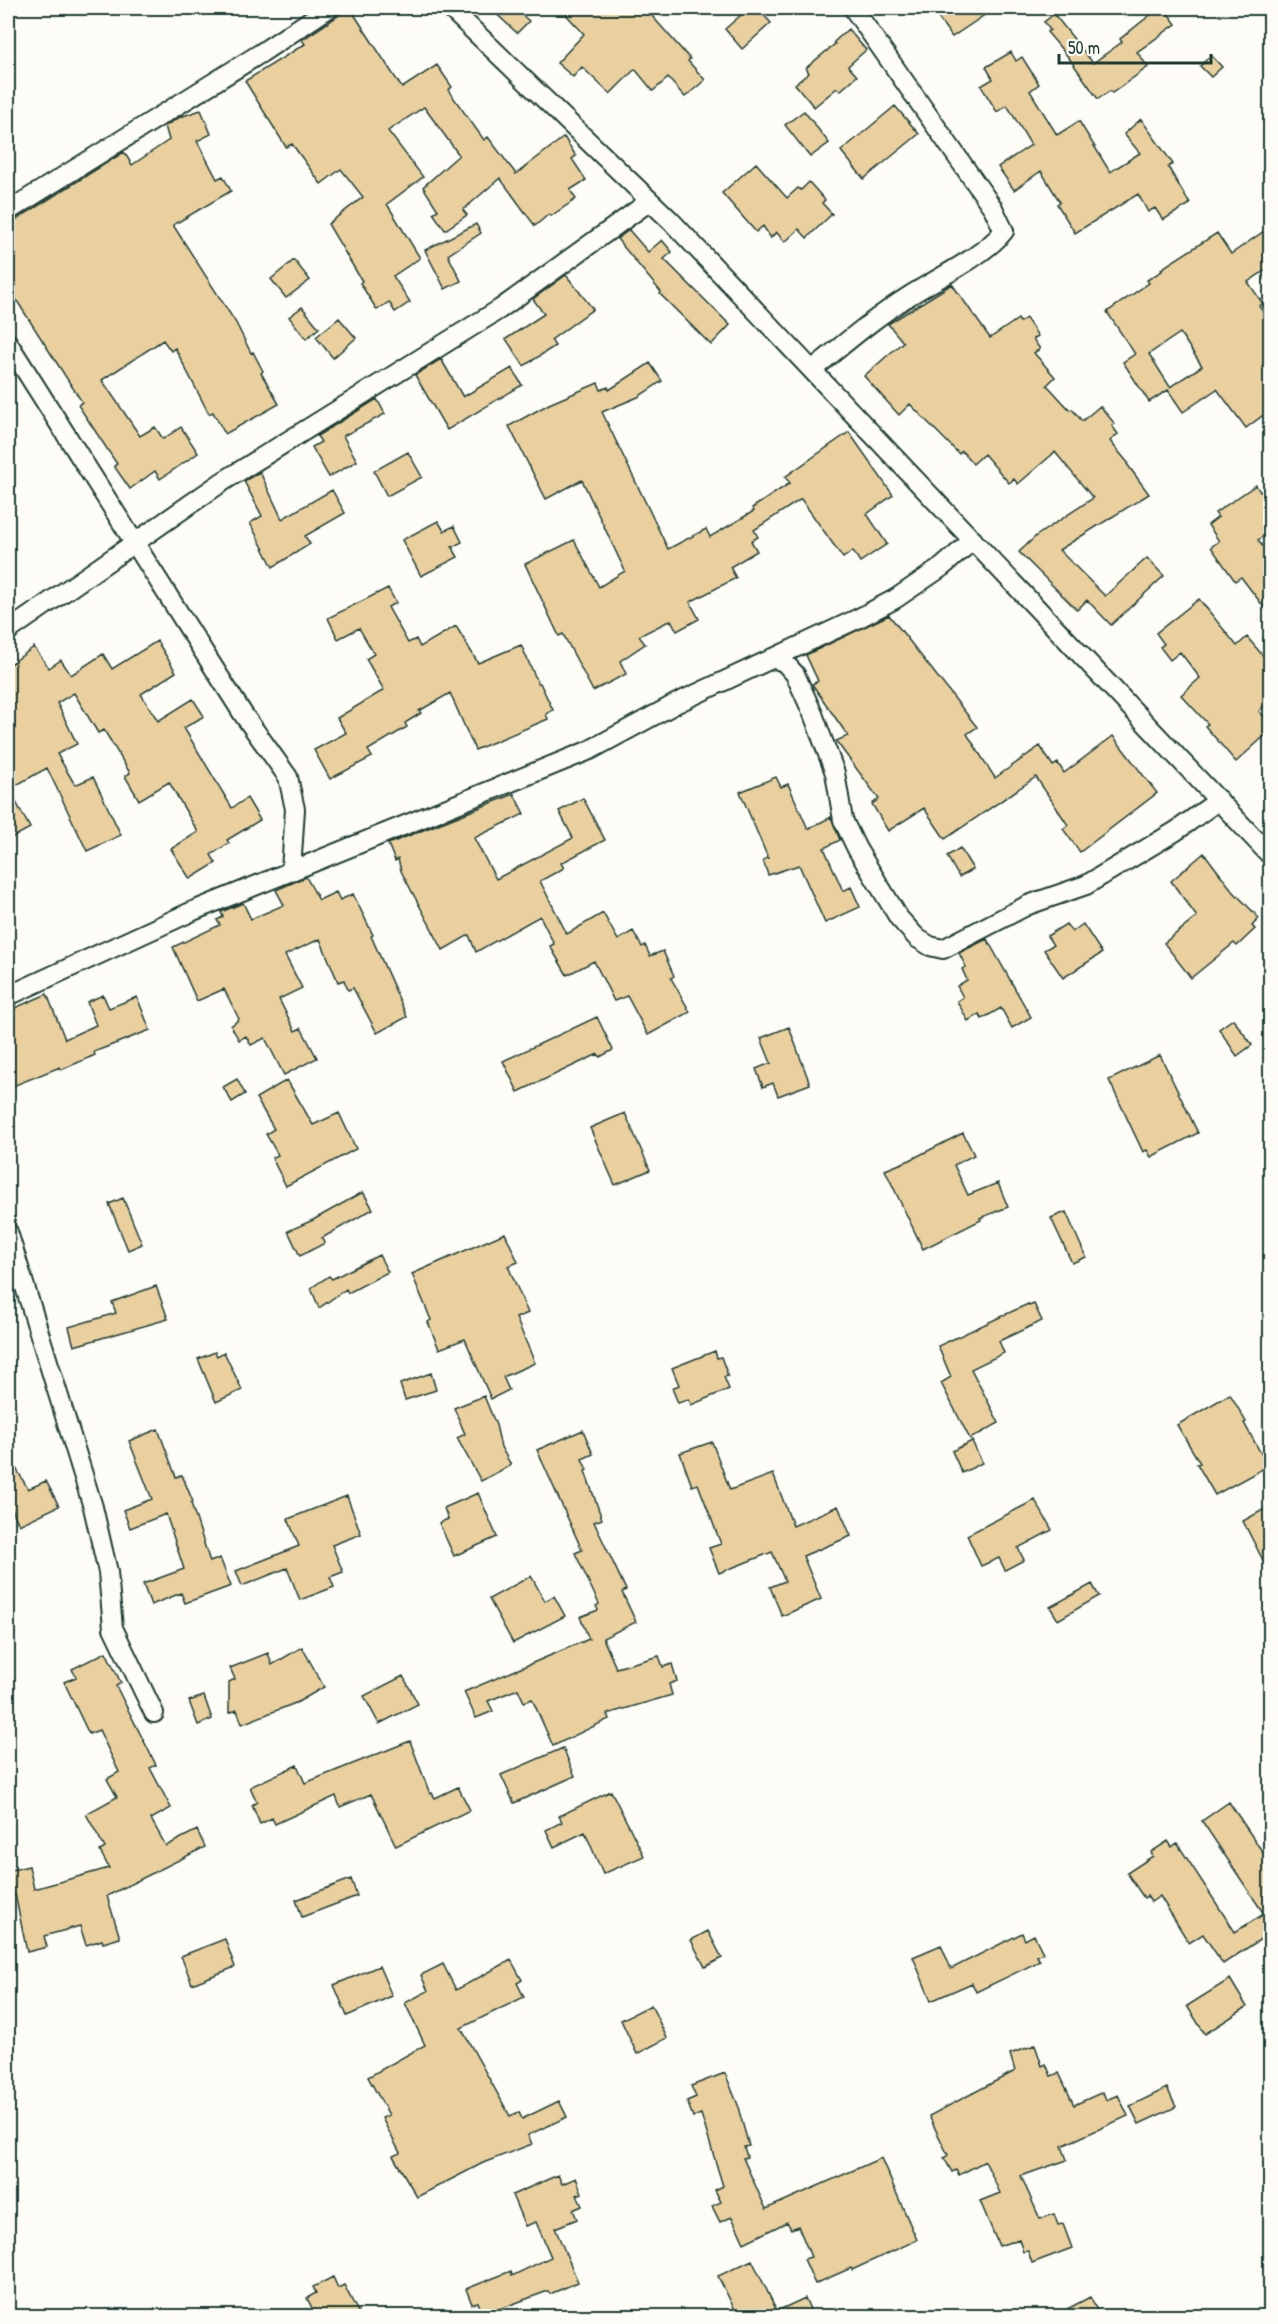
<svg xmlns="http://www.w3.org/2000/svg" width="1278" height="2324" font-family="'Patrick Hand',sans-serif">
<style>
.building{fill:#ead09f;stroke:#1f3d34;stroke-width:1.5;fill-rule:evenodd}
.lines{fill:none;stroke-linecap:round;stroke-linejoin:round}
.minor-casing{stroke:#1f3d34;stroke-width:22}
.minor{stroke:#fdfcf7;stroke-width:18}
</style>
<rect width="100%" height="100%" fill="#fdfcf7"/>
<filter id="ink" filterUnits="userSpaceOnUse"><feTurbulence type="fractalNoise" baseFrequency=".0167" numOctaves="2"/><feDisplacementMap in="SourceGraphic" scale="12" xChannelSelector="R" yChannelSelector="G"/><feConvolveMatrix kernelMatrix="1 2 1 2 8 2 1 2 1" color-interpolation-filters="sRGB"/></filter>
<g filter="url(#ink)">
<path class="building" d="M350,8L402,88L437,65L452,87L448,90L484,140L488,137L516,174L564,137L576,156L572,159L586,180L570,190L576,199L551,216L549,214L535,226L500,178L463,210L467,215L445,230L433,213L438,210L423,187L459,155L424,107L388,131L423,177L387,204L420,258L393,276L410,302L395,312L389,302L377,310L360,283L362,281L328,224L363,197L341,169L321,184L292,144L286,147L245,81L305,44L302,40Z
M490,8H514L529,21L517,33Z
M560,8H645L690,59L688,61L705,80L685,97L668,78L653,91L635,69L610,94L582,67L573,77L557,63L584,34Z
M749,8H757L771,23L742,49L725,29Z
M931,8H995L952,37Z
M1159,8H1164L1176,24L1137,52L1148,67L1112,93L1110,91L1098,99L1069,58L1047,32L1050,30L1044,22L1054,14L1093,63L1122,42L1120,39Z
M848,29L866,50L848,66L857,76L840,91L837,88L814,107L795,84L809,73L806,68L835,44L834,42Z
M1011,52L1016,61L1022,57L1039,84L1030,91L1057,135L1079,121L1110,172L1140,153L1124,134L1141,119L1173,164L1168,167L1190,204L1163,220L1155,208L1148,212L1138,194L1075,233L1057,204L1060,202L1041,171L1014,190L998,167L1031,145L1007,105L997,112L981,86L993,79L986,67Z
M1211,55L1222,67L1211,77L1200,66Z
M895,106L919,134L864,179L841,151Z
M201,110L211,134L197,141L217,179L223,176L231,191L173,225L236,323L251,353L253,352L263,371L261,373L279,404L225,434L213,412L209,414L175,348L171,351L163,340L102,380L140,436L155,427L163,439L181,427L198,453L160,479L155,471L130,489L114,466L117,464L78,405L82,402L8,287V222L14,221L124,152L132,165L169,140L165,126L180,117Z
M804,111L829,143L810,157L785,125Z
M756,163L787,198L798,188L801,190L809,182L825,200L822,203L832,214L807,238L799,229L785,242L776,232L771,238L763,226L756,232L722,193Z
M476,224L481,233L448,255L461,281L445,289L425,250Z
M1270,227V267L1248,282L1263,304L1259,306L1270,322V410L1246,428L1217,389L1183,412L1168,390L1149,402L1123,362L1135,354L1107,312L1149,283L1147,280L1162,271L1161,269L1217,233L1231,254ZM1180,333L1202,366L1170,387L1149,354Z
M629,230L648,252L662,240L672,252L664,259L730,325L711,345L660,294L661,292L617,239Z
M294,260L310,280L286,298L271,279Z
M566,275L593,309L551,340L555,346L524,366L506,339L544,314L533,299Z
M952,284L990,338L1018,319L1020,322L1026,318L1038,336L1033,339L1040,349L1034,353L1055,377L1047,385L1070,410L1072,409L1082,421L1100,406L1115,424L1112,426L1118,434L1110,441L1128,463L1127,464L1149,494L1059,550L1105,596L1147,558L1164,576L1111,625L1087,600L1077,610L1019,552L1036,536L1093,498L1055,452L1018,484L1014,479L1009,483L984,454L973,464L962,451L959,454L910,404L899,415L864,376L903,342L888,324Z
M302,307L319,328L306,339L289,317Z
M339,318L356,338L333,358L316,337Z
M441,359L463,397L512,368L522,385L447,430L415,375Z
M650,363L662,381L638,397L602,412L668,549L706,529L710,537L754,511L752,508L790,483L785,477L849,432L893,495L867,514L887,544L860,562L853,551L843,558L801,499L754,530L758,537L751,541L757,551L730,567L736,578L690,602L699,619L677,631L671,620L639,636L645,644L620,661L626,674L593,691L563,634L559,636L525,564L574,540L599,587L625,571L582,480L546,499L509,426L549,404L598,383L601,390L608,387L609,390Z
M377,399L385,414L343,436L357,461L329,477L312,447L321,442L317,436Z
M408,452L422,477L387,496L374,471Z
M260,472L282,519L332,490L345,513L305,536L310,544L273,567L250,523L262,516L244,481Z
M1256,485L1260,492L1270,486V532L1258,540L1270,557V615L1241,577L1235,581L1211,547L1219,541L1208,525L1218,517L1215,513Z
M438,521L444,531L454,526L462,542L452,547L458,557L421,576L402,540Z
M388,588L396,603L388,607L408,643L416,639L420,647L456,626L478,663L521,645L538,683H540L553,710L546,714L548,719L475,750L450,693L419,711L421,713L405,723L407,727L368,750L372,757L330,779L314,750L346,733L337,718L384,690L366,659L374,654L359,628L338,639L328,618Z
M1199,599L1237,646L1247,637L1270,664V701L1259,711L1270,724V731L1236,762L1205,726L1208,724L1181,695L1200,678L1180,652L1170,660L1160,647L1164,644L1156,633Z
M889,615L977,727L967,734L995,778L1040,746L1053,766L1058,763L1064,773L1113,736L1157,793L1080,852L1063,829L1068,825L1036,777L945,839L924,808L888,831L872,804L879,799L836,741L848,736L812,684L818,681L806,655Z
M157,641L176,672L141,694L158,721L193,699L204,716L184,728L232,808L247,798L260,820L227,840L229,843L211,855L216,863L190,879L171,849L198,832L169,782L139,800L125,776L130,773L104,730L98,733L74,693L57,703L77,744L57,754L75,785L93,777L121,835L87,851L47,768L9,789L30,828L8,840V666L34,647L49,668L61,660L71,675L103,654L112,669Z
M776,777L781,787L788,784L808,829L831,817L840,840L824,848L843,891L851,887L860,907L825,923L799,865L768,875L763,860L768,858L740,792Z
M514,794L524,814L474,838L496,879L573,838L559,811L583,798L605,840L561,863L564,868L540,881L567,934L603,913L618,940L633,931L642,947L645,945L650,956L663,951L674,976L671,978L690,1012L648,1035L627,996L614,1001L594,961L567,975L550,946L554,944L540,916L476,952L469,935L443,950L401,871L398,859L395,861L388,844Z
M960,848L973,869L959,877L947,856Z
M1204,853L1232,890L1259,918L1252,926L1255,929L1237,946L1234,943L1191,978L1164,943L1197,917L1171,881Z
M306,877L319,900L336,892L340,900L353,894L373,935L371,936L407,1017L377,1033L353,988L348,990L344,980L338,982L320,939L285,955L302,988L279,999L295,1031L301,1028L317,1058L284,1075L265,1038L251,1045L246,1036L239,1040L231,1026L239,1019L224,989L197,1001L173,947L220,925L217,920L223,917L221,912L243,903L251,919L284,905L276,890Z
M1066,924L1072,932L1083,924L1102,953L1063,978L1044,950L1053,945L1047,936Z
M987,939L1031,1017L1012,1028L1001,1008L982,1019L979,1014L968,1021L957,1001L963,997L957,986L967,980L962,969L966,967L959,953Z
M47,994L65,1039L96,1025L87,1002L103,995L109,1008L137,997L150,1030L94,1052L95,1055L61,1070L60,1067L8,1088V1011Z
M597,1017L613,1050L600,1057L598,1054L518,1092L503,1061Z
M1233,1019L1252,1045L1237,1056L1219,1029Z
M789,1027L810,1084L778,1096L773,1083L763,1087L756,1069L771,1063L761,1038Z
M1160,1055L1198,1133L1151,1157L1147,1150L1143,1152L1109,1080Z
M237,1079L245,1094L232,1102L223,1087Z
M287,1080L313,1125L339,1113L356,1149L286,1186L272,1158L278,1155L266,1134L274,1129L256,1098Z
M625,1113L650,1170L615,1185L590,1128Z
M963,1133L974,1155L954,1165L968,1195L998,1183L1008,1207L980,1218L981,1220L923,1249L885,1170L910,1160Z
M363,1192L373,1209L322,1238L325,1243L300,1256L288,1231L313,1220Z
M123,1198L142,1244L128,1250L109,1204Z
M1066,1212L1086,1257L1072,1263L1051,1218Z
M505,1233L518,1262L508,1266L528,1313L516,1318L535,1363L503,1377L509,1390L491,1399L465,1339L439,1349L428,1322L431,1320L412,1274Z
M379,1255L388,1272L348,1293L346,1289L319,1308L311,1288L329,1276L332,1279Z
M156,1286L168,1319L74,1346L69,1327L116,1313L112,1302Z
M1028,1304L1029,1306L1034,1304L1042,1321L999,1341L1004,1353L971,1369L999,1423L970,1439L941,1383L951,1377L938,1346Z
M715,1351L717,1358L721,1357L728,1376L724,1377L729,1389L691,1405L689,1399L678,1403L672,1388L679,1385L672,1368Z
M215,1352L217,1356L224,1352L242,1390L216,1402L198,1359Z
M431,1373L436,1390L405,1400L400,1384Z
M1230,1394L1246,1422L1244,1423L1268,1466L1215,1495L1197,1464L1200,1463L1177,1425Z
M484,1396L496,1425L501,1447L511,1465L481,1481L457,1438L465,1434L454,1408Z
M158,1429L176,1477L182,1475L193,1502L191,1503L210,1562L220,1558L231,1586L185,1603L181,1593L151,1605L143,1584L184,1569L166,1514L130,1528L123,1510L152,1499L129,1441Z
M583,1430L593,1454L582,1459L587,1470L585,1471L602,1519L594,1522L626,1590L622,1592L636,1622L603,1638L616,1668L659,1656L663,1667L672,1664L677,1681L669,1684L672,1695L607,1714L609,1719L553,1746L532,1699L524,1702L518,1689L488,1701L493,1711L476,1718L464,1692L589,1639L580,1617L598,1610L596,1606L599,1604L575,1553L582,1550L537,1450Z
M972,1441L982,1463L962,1473L952,1451Z
M712,1442L730,1490L773,1474L793,1526L838,1506L851,1536L803,1556L821,1599L782,1616L770,1587L785,1581L772,1552L719,1573L709,1548L721,1544L698,1484L692,1486L680,1453Z
M8,1454L28,1489L46,1481L59,1506L19,1525L8,1500Z
M478,1493L497,1537L454,1556L439,1523L448,1519L444,1508Z
M347,1496L361,1534L332,1545L343,1572L330,1577L334,1587L300,1600L287,1568L242,1586L236,1571L299,1546L288,1519Z
M1035,1500L1052,1530L1018,1548L1024,1560L1005,1570L999,1558L981,1566L967,1535Z
M1270,1506V1574L1243,1521Z
M531,1576L545,1601L554,1596L565,1616L513,1643L489,1599Z
M1092,1584L1099,1596L1058,1620L1050,1607Z
M302,1647L324,1687L298,1702L242,1724L237,1710L229,1713V1682L235,1679L230,1668L268,1653L272,1665Z
M106,1652L121,1683L116,1686L156,1765L150,1768L171,1808L151,1819L166,1846L197,1830L205,1847L107,1896L120,1938L103,1943L102,1940L86,1945L80,1926L44,1936L47,1947L27,1952L15,1894L8,1896V1871L29,1866L34,1889L109,1868L100,1851L105,1848L86,1814L117,1797L107,1779L119,1772L99,1730L89,1734L64,1682L76,1677L72,1669Z
M403,1676L418,1704L379,1724L364,1696Z
M204,1696L212,1719L198,1725L189,1701Z
M410,1741L430,1794L432,1793L435,1798L458,1787L470,1810L396,1846L371,1794L340,1807L336,1796L275,1824L272,1818L260,1824L252,1805L257,1802L250,1787L297,1765L305,1783Z
M563,1748L575,1776L514,1803L501,1775Z
M611,1791L644,1856L603,1874L585,1832L554,1847L546,1830L562,1822L559,1816Z
M1229,1802L1270,1863V1933L1223,1964L1203,1934L1189,1943L1160,1896L1151,1902L1147,1896L1144,1898L1127,1873L1153,1856L1151,1852L1168,1841L1172,1847L1177,1843L1235,1932L1264,1914L1202,1821Z
M351,1879L357,1896L302,1917L296,1900Z
M708,1931L722,1958L705,1967L691,1940Z
M1022,1933L1025,1940L1034,1935L1043,1953L1037,1956L1040,1961L976,1992L972,1983L931,2001L913,1957L941,1945L951,1969Z
M225,1939L235,1967L192,1984L181,1956Z
M511,1960L522,1980L517,1983L524,1997L461,2028L510,2116L519,2112L522,2119L559,2101L567,2117L528,2135L532,2144L483,2163L417,2197L393,2156L400,2153L382,2118L389,2115L368,2077L425,2045L405,2003L428,1991L421,1975L443,1964L456,1990Z
M379,1966L392,1996L347,2016L334,1985Z
M1230,1979L1247,2007L1205,2034L1187,2006Z
M651,2005L667,2038L637,2054L621,2020Z
M1035,2045L1042,2066L1046,2064L1051,2076L1059,2073L1074,2105L1103,2092L1106,2100L1118,2095L1128,2116L1062,2146L1067,2160L1021,2176L1040,2219L1054,2214L1058,2225L1063,2224L1072,2248L1032,2263L1028,2251L1023,2252L1019,2239L999,2246L980,2201L1000,2193L985,2161L959,2175L956,2170L952,2172L944,2158L948,2155L929,2116L1015,2071L1010,2054Z
M725,2073L740,2110L739,2111L749,2146L744,2147L747,2157L743,2158L766,2209L881,2158L917,2240L852,2270L851,2268L815,2284L804,2259L811,2257L798,2226L791,2229L787,2222L744,2243L732,2217L720,2222L712,2206L721,2202L715,2190L723,2186L701,2114L693,2117L687,2101L696,2097L691,2086Z
M1167,2088L1176,2107L1139,2124L1130,2106Z
M558,2175L562,2184L576,2178L582,2193L577,2195L582,2206L573,2210L577,2219L555,2228L578,2282L550,2294L548,2291L483,2315L478,2302L472,2304L466,2289L511,2271L512,2276L551,2257L536,2222L525,2226L512,2195Z
M752,2260L777,2311L805,2298L813,2316H738L718,2276Z
M333,2277L338,2288L344,2285L360,2316H316L307,2298L316,2293L313,2287Z
M1090,2297L1100,2316H1054Z"/>
<g class="lines">
<g class="minor-casing">
<path id="minor" d="M450,8L671,221L1270,855
M8,211L261,53L329,8
M8,343L243,714L288,777L295,809L291,871
M812,370C844,344 874,318 909,296C937,278 983,257 1004,231L993,208L853,8
M8,631L222,482L500,309L650,201
M772,658L784,662L795,674L813,714L835,773L843,820L857,849L899,918L917,938L930,946L943,949L1028,905L1086,885L1176,831L1219,800
M8,996L193,911L590,750L677,703L859,618L895,599L942,567L973,540
M8,1232L93,1507L108,1572L113,1628L154,1713"/>
</g>
<use href="#minor" class="minor"/>
</g>
</g>
<rect width="1278" height="2324" fill="none" stroke="#fdfcf7" stroke-width="30"/>
<rect x="15" y="15" width="1248" height="2294" fill="none" stroke="#1f3d34" stroke-width="2" filter="url(#ink)"/>
<path d="M1059 54v9h152v-9" fill="none" stroke="#1f3d34" stroke-width="3"/>
<text x="1068" y="54" font-size="18" fill="#1f3d34" stroke="#fdfcf7" stroke-width="4.5" paint-order="stroke">50 m</text>
</svg>
